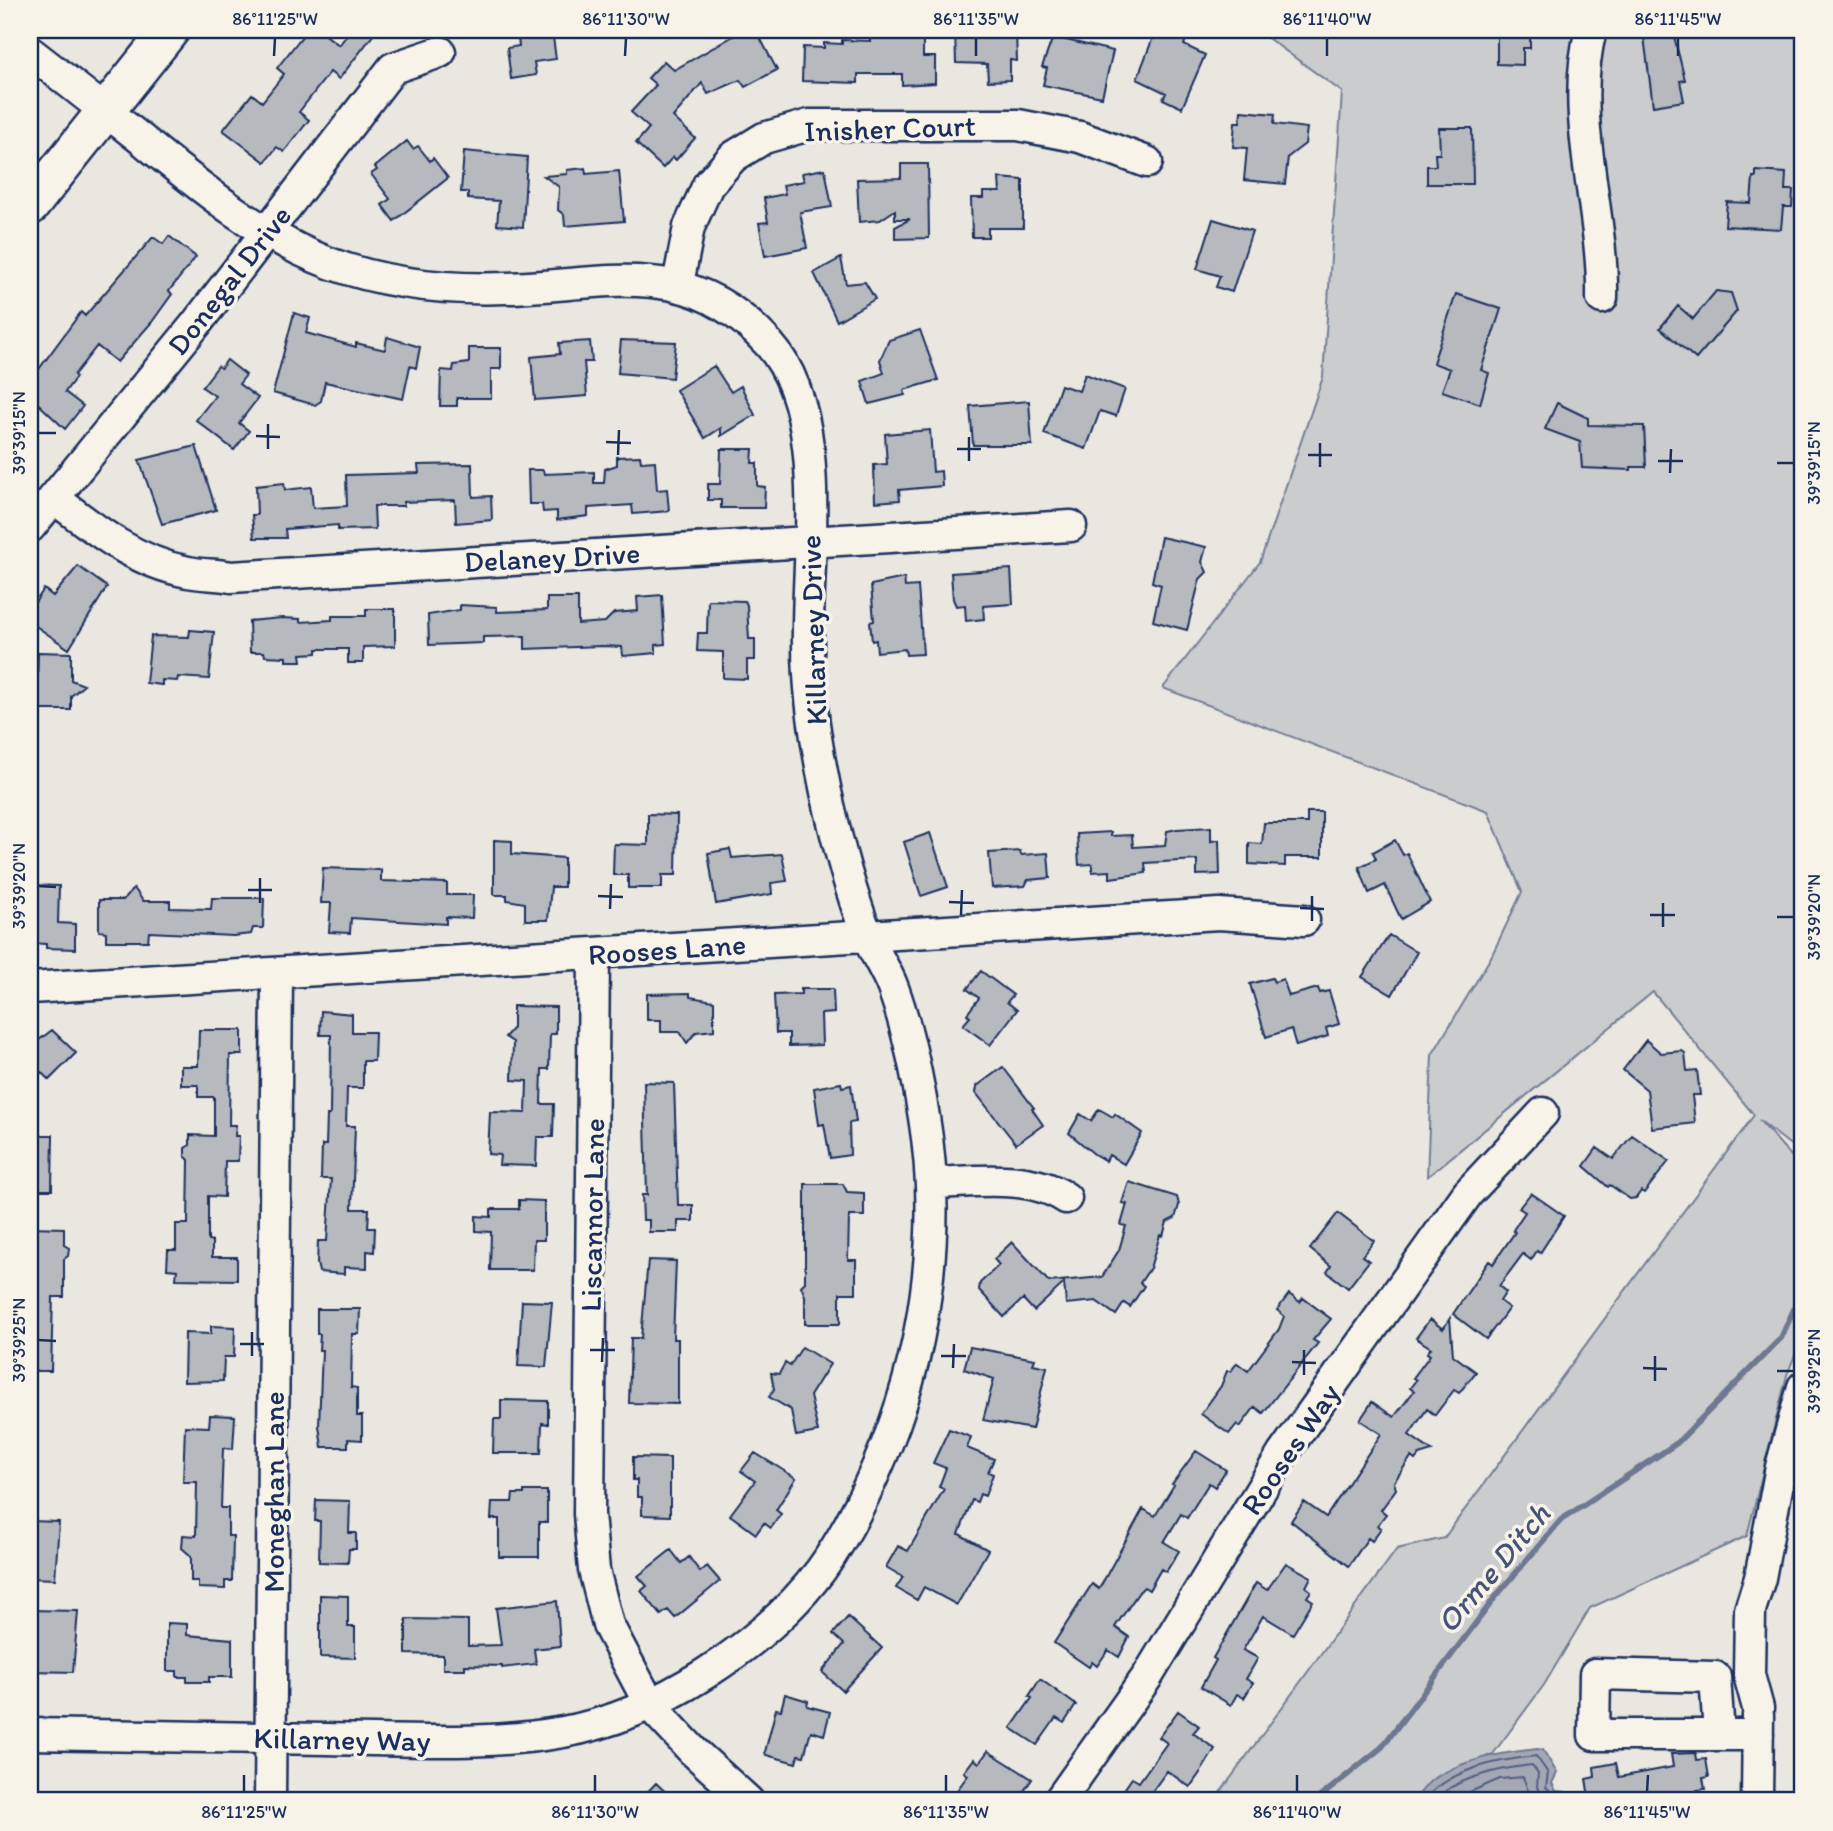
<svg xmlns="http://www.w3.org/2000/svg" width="1833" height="1831" font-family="Itim,sans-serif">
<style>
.green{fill:#cbcccd;stroke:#737e96;stroke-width:2}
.water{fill:#a3a8b4;stroke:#6d7892;stroke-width:2}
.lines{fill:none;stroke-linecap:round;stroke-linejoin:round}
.shore{stroke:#515f80;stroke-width:2}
.stream{stroke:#6d7892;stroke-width:6}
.building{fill:#b6babf;stroke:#1b2f5e;stroke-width:2}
.minor-casing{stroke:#1b2f5e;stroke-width:35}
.major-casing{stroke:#1b2f5e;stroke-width:42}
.minor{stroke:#f7f3e8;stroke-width:30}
.major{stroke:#f7f3e8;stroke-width:37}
.ticks{fill:none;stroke:#1b2f5e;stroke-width:2.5}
.labels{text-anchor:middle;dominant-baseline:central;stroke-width:7;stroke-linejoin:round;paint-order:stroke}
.street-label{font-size:30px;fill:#1b2f5e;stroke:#f7f3e8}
.water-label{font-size:32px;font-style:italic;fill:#445378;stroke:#f7f3e8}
.neatline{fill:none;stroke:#1b2f5e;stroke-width:2.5}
.ticks-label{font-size:18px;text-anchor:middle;fill:#1b2f5e}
</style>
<rect width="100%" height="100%" fill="#eae7e0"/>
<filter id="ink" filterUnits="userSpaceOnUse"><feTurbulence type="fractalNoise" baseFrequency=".0143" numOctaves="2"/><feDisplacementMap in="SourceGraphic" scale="14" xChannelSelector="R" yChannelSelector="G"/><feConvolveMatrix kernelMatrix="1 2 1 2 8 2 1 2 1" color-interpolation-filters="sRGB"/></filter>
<g filter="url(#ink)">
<path class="green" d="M1257,30H1803V1155L1759,1120L1803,1169V1335L1787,1375L1747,1536L1590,1608L1544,1685L1493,1754L1431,1781L1414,1801H1214L1397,1549L1444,1538L1754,1115L1653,992L1427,1177L1432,1055L1491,957L1522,892L1488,811L1163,688L1260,562L1323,377L1342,92Z"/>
<path class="water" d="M1537,1749L1543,1750L1557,1773L1552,1783L1556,1791L1565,1792L1567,1801H1414C1419,1795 1425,1785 1432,1780C1462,1759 1501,1753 1537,1749Z"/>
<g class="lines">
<path class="shore" d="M1423,1801C1450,1769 1496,1760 1536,1756L1548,1773L1546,1787L1560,1801
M1434,1801C1454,1778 1502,1768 1532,1765L1538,1773L1537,1787L1545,1801
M1449,1801L1500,1779L1523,1777L1532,1801"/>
<path class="stream" d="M1315,1801L1382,1747L1497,1595L1561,1520L1677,1443L1781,1338L1803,1289"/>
</g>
<path class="building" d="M307,30H319L339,45L351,30H377L339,79L330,72L299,112L309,120L284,152L277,147L265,162L223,130L252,94L262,102L284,74L277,68Z
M517,30H552L556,59L534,62L536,75L511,79L507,48L519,46Z
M744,30H756L777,70L745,87L740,80L708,94L702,83L673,117L695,138L676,160L673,157L663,168L636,143L649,128L631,112L656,85L648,78L664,61L674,70Z
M955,30L1016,33L1017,61L1010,60V80L988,81L987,64L956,63Z
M1156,30H1166L1186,39L1184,45L1205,55L1182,108L1163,99L1166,93L1137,79Z
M1497,30H1530V48H1523V65L1497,64Z
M1673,32L1685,80L1680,81L1684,101L1653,106L1644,37Z
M870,33H923V57H935V83L902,85V74H858V83L802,81L803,47L824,48V43L842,44V40L870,41Z
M1053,37L1113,51L1102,97L1043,85L1047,68L1042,67Z
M1241,111L1275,114L1274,124L1307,128L1305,144L1288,157L1285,184L1244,180L1247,148L1233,147L1235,122H1240Z
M1439,128H1472L1473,184H1427V166H1436L1435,154H1440Z
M407,141L413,149L418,146L430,161L433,158L448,178L394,221L382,205L390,199L371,174L377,170L375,167Z
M464,151L527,157L523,227L497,225L499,201L468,199V192H461Z
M901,164H928L929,238L895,239V227L910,219H895V210L880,220L859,222L857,179L901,178Z
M585,168L586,174L619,171L624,221L565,226L564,215L558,210L559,187L544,176L567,174V170Z
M825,169L832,207L800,212L807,248L765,256L759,223L768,222L764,198L785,194L783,185L804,181L802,173Z
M1756,171L1786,173L1785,190H1793L1792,207H1783L1781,229L1725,226L1727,202L1751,203L1753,177H1756Z
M999,178L1023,180V228H988V237H972L971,198H983V192H1000Z
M1213,219L1252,231L1232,292L1216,287L1220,276L1197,269Z
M169,236L196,257L169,291L172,294L152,322L117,362L97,346L74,375L76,377L65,392L83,406L65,429L30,396V377L39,369L81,312L85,316L153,237L163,244Z
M841,258L846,284L865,282L875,299L837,321L814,273Z
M1716,291L1731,293L1737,311L1696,359L1660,328L1678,306L1693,319Z
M1456,294L1501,309L1481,370L1489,373L1480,404L1442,391L1450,369L1433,363Z
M294,313L310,318L306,333L356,347V343L385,350L387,337L420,347L416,368L410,366L403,399L325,382L321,401L315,405L273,393Z
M920,330L938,380L904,390L905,395L869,404L862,381L884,373L880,360L889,340Z
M621,340L676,342L672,378L618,373Z
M590,341L592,362H584L587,396L535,400L531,357L560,354L559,343Z
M469,348H501V369H491V398H457V406H440L441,370L453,371L454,365L469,363Z
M227,360L246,375L239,384L258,398L239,423L249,431L234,450L196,420L215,396L202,387L218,366L221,368Z
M714,366L731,392L741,386L755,415L721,436V428L705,438L676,390Z
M1085,374L1125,389L1116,416L1100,411L1086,449L1044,434L1061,385L1079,391Z
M1029,401L1032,445H973L970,406Z
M1557,403L1588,418V425L1644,426L1646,467H1631V470L1582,468L1580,442L1545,429Z
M930,430L933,472L941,471L942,486L899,490L900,500L875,502L874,465L887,464L885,434Z
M196,446L216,510L162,524L139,460Z
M721,449H753L752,463H757V486L765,487L764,508H721V500H708V484H720Z
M640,456L641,462L655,461L657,490L667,489L669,511L633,514L632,505L588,508V516L557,520V511L543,512L542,504H529L528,470H543L544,474L594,472V483H604L605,469L617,465V457Z
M472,464L473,497L491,496L492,520L456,523L455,500L403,502L404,506H374L375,529L338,530V525L285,529L286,538H254L252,515H257L256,486L284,483L285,490L311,487L313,508L347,506L346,475L419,473L418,465Z
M1161,537L1206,547L1202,562L1207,572L1200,579L1187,630L1153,621L1161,585L1152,582Z
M78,566L107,587L69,649L30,622V610L44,589L53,596Z
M1011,569L1013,604L983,606L984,619L966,621L965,605L956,606L953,599L951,573Z
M904,578L905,587L918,586L923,654L906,655L905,649L877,652L876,640L872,641L870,622L874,621L871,585Z
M662,595L665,644L656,645V653L623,656L622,647L601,646L525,649V636L483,637V643L429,645L428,615L460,610V605L497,607V612L547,610V598H578V624L605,622L614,613L638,611L637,597Z
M708,600L745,601L747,605L749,639H755V660H747V679L723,678V652L697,651L698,633H707Z
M366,609H395V646L363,647V663H348V649H317V653L301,654L302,661H286V657L265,656L264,652H250L249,621L282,618L300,619V622L332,620V616H366Z
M190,630L214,632L209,679L178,677L177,681L162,680V685L146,683L151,636L189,637Z
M38,652L71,653V680L84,685L71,696V710H30V682L37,683Z
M1307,812H1322V857H1285V866L1249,864V843L1262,844L1264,823H1307Z
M648,814L677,815L676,875H662V888H628V875H613L614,844L648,845Z
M1211,827V841L1219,840L1220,874L1197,875V860L1145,863L1146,873L1110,878V871L1092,872V864L1079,865L1077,834L1111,832V836L1132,835L1133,847L1165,845L1167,831L1177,829Z
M930,833L948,887L921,896L904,842Z
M494,840L512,841V854L564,858V887H551L548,920H525V903L507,900V895H494Z
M1395,840L1403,855L1407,853L1430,902L1401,919L1385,885L1369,893L1359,867L1376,859L1373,852Z
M730,849L732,858L782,854L787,881L771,883L772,894L716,904L708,853Z
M1020,851L1021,855L1048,853L1050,878L1028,880L1025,886L992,888L989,853Z
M323,868L381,870V881L447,883V895H473L472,918L446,917V924L351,918L350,933L329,932L331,903H321Z
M30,885L59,886L58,923L75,924V949L46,948V944L30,943Z
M134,888L143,901H170V908L211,909L212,898H264L263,928H253L251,934L233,936L149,932L148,941H106V932L99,931V900H123Z
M1389,935L1417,952L1392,995L1362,977Z
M981,971L1013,995L1007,1002L1017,1010L990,1045L963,1025L970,1017L967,1014L979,998L967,989Z
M1272,978L1274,982L1283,979L1289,996L1318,988L1320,993L1329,991L1339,1024L1326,1028L1328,1036L1296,1046L1291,1029L1266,1037L1250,984Z
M801,989H833L834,1013L821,1014L822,1045L789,1046V1033H776L774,995L801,994Z
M690,993V997L714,1001V1030L696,1032L687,1043L680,1032H661V1020H647V994Z
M513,1006L556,1007V1034H550L549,1069H542L541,1104H554L553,1137H537L536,1166L499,1165L500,1155L488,1154L490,1112L526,1113L527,1081L512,1080L513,1042L505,1037L513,1028Z
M321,1011L352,1014V1032H375L374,1061H363V1088H347L346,1126H355L352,1209H369L368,1228H375L374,1252L367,1251V1268L344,1267V1274L319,1272L317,1263L318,1241H327L331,1179H321L322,1145H326L327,1115H330L331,1035H320Z
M52,1030L76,1053L49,1080L41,1072L30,1083V1047Z
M199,1030H242V1055H230L229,1125H236L235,1136H239L238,1161H225L224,1197L208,1196V1241H212V1257H237V1280L176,1279L177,1270L167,1269L168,1250H176V1224H188L189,1160L185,1156V1148L190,1145V1135L214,1136V1097H198V1085H181V1066H198Z
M1646,1040L1661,1053L1682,1051L1685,1053L1687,1071L1697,1070L1700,1095H1692L1695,1123L1652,1128L1647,1090L1623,1070Z
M1003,1067L1034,1108L1032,1109L1043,1125L1016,1144L976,1093L977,1086Z
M644,1082L674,1083L678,1205H693V1221H678V1232H649V1220H643L642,1195H647Z
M841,1083L842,1087L851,1085L856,1122L849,1123L850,1155L830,1158L824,1124L819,1125L814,1088Z
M1099,1109L1113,1117L1115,1114L1142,1133L1124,1164L1109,1155L1106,1161L1094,1154L1069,1133L1080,1114L1091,1121Z
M30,1135H53L52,1190H30Z
M1632,1135L1669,1161L1644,1193L1641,1191L1636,1198L1630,1199L1610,1185L1608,1187L1584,1166L1597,1148L1613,1159Z
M1129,1182L1177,1197L1179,1205L1175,1218L1167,1222L1163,1236L1160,1235L1150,1268L1140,1283L1144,1286L1130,1307L1124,1303L1116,1315L1096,1301L1066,1304L1064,1283L1034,1311L1023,1299L1004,1317L979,1290L980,1283L999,1265L994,1259L1012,1242L1049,1282L1102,1277L1119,1250L1126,1226L1121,1225L1127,1204L1122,1203Z
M805,1184H843L847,1192L864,1193V1216H849L848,1260H856V1293H840V1324H805V1296L801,1286L805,1282Z
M1531,1193L1564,1216L1540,1253L1537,1251L1531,1260L1523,1254L1499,1286L1506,1292L1500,1301L1509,1308L1486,1339L1453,1314L1489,1261L1493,1264L1515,1232L1513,1230L1525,1212L1519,1208Z
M519,1200L544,1201V1240H534L533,1270H490L491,1232L476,1231V1216L491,1217V1209H519Z
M1338,1213L1374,1241L1362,1256L1369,1261L1348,1288L1327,1272L1331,1266L1310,1249Z
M30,1227L64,1228V1245L69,1248L68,1256L64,1259V1297H53L51,1371H30Z
M648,1260L676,1261L673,1339H678V1404L629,1403L631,1338H641Z
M1289,1294L1300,1302L1303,1298L1331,1319L1313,1340L1318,1343L1263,1413L1255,1407L1240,1427L1237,1424L1229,1434L1201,1414L1221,1386L1227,1371H1231L1237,1363L1248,1371L1279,1329L1284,1316L1277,1310Z
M522,1301L552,1302L546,1367L518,1366Z
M317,1309H360L359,1334H352L351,1387L357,1388V1416H362V1440L348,1439V1447H322L319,1426L322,1350H319L320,1334H317Z
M1450,1318L1453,1355L1476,1372L1459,1393L1454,1390L1435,1415L1427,1409L1409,1435L1432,1451L1419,1455L1415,1460L1411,1457L1394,1482L1396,1489L1381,1510L1386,1514L1377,1526L1381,1528L1372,1541L1368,1538L1349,1566L1291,1521L1304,1502L1326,1517L1381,1434L1360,1420L1372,1402L1394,1417L1414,1391L1410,1388L1416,1380L1413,1378L1430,1355L1427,1353L1431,1348L1416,1338L1430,1319L1443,1329Z
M211,1326L235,1327L234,1357H224L223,1381L184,1382L185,1333L211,1334Z
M802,1347L830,1364L810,1396L818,1432L796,1436L791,1410L769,1397L774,1389L771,1373L779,1374L785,1363L790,1366Z
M970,1347L1035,1359L1033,1364L1047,1367L1032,1429L983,1420L994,1379L964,1369Z
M501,1400L548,1401V1424L542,1423L541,1453H493L494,1419H501Z
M210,1415L235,1416L233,1449L223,1448L221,1508H228V1536H233L232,1581H225V1589L198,1588V1581H191V1556L182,1548L183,1535L196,1536L197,1482H183L185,1426L209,1427Z
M949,1429L971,1437L967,1448L994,1459L988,1472L993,1474L985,1496L980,1494L977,1502L972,1500L959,1534L988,1550L957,1605L924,1587L917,1600L896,1588L903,1577L886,1567L898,1546L908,1551L944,1489L939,1487L946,1468L933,1463Z
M1196,1451L1226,1470L1215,1487L1209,1483L1187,1518L1181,1514L1164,1542L1179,1551L1166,1572L1161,1569L1149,1590L1144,1587L1139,1592L1115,1627L1129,1637L1119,1657L1108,1650L1097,1666L1092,1662L1089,1667L1054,1643L1092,1584L1099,1589L1143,1509L1155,1516L1174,1485L1172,1484Z
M755,1453L796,1478L776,1510L781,1514L771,1528L764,1523L756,1534L730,1515L755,1481L741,1471Z
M633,1457L670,1458V1516L642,1515V1497H637V1480H633Z
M524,1491H547V1522H539V1557H499V1519H491L492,1502H512L513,1494H524Z
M316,1500L350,1501L349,1533H356V1549H349L348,1563L319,1562L320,1521H315Z
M30,1521L59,1522L55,1579L30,1578Z
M671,1550L681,1563L689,1557L700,1572L707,1566L720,1581L675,1618L668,1610L661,1615L641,1591L647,1586L638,1576Z
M1286,1563L1311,1577L1306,1587L1311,1591L1307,1597L1313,1601L1293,1634L1263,1616L1243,1650L1258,1658L1246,1679L1253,1683L1244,1698L1237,1694L1231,1705L1201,1687L1216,1660L1213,1658L1256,1583L1267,1590Z
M320,1595L348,1596V1627H355V1658L320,1657Z
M557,1601L560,1646L534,1649L536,1664L502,1668V1666L465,1665V1669H443V1655L406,1654V1619L468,1620V1646L501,1645L496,1608Z
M30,1610L78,1611L73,1672L30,1671Z
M848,1617L882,1648L843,1691L822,1672L844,1644L833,1634Z
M167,1623L187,1624V1635L232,1639V1677H209V1682H187V1677H177V1671H167Z
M1040,1679L1076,1705L1064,1723L1056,1718L1037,1745L1011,1728L1032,1698L1029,1696Z
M785,1694L808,1701L807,1706L830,1712L824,1735L811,1731L804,1756L798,1755L796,1763L766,1755L765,1752L776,1709L781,1710Z
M1178,1711L1199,1726L1193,1733L1215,1749L1202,1770L1190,1787L1167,1771L1145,1801H1116L1132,1778L1139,1782L1167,1743L1159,1737Z
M988,1751L1032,1779L1017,1801H975L958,1789L968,1775L964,1772L974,1759L979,1763Z
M1696,1753L1697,1760L1706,1759L1709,1777L1703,1778L1705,1789L1697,1790L1699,1801H1597L1596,1795L1589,1797L1586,1779L1595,1777L1594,1767L1616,1763L1619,1777L1673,1767L1671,1754Z
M656,1783L675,1801H639Z"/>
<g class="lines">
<g class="minor-casing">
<path id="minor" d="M1591,30C1568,116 1604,211 1602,298
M30,52C69,82 108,113 146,143C204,190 261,237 332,264C387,284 449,290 507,288C611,285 688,255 769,344C831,413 806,557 808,645C808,695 816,744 826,792C836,837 850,891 867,935C874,953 886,969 893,988C908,1029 917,1074 924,1117C943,1232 925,1359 878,1465C862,1502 845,1537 821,1570C765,1645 656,1716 563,1732C485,1746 405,1740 326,1739C227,1737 129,1736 30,1734
M678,284L689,227L708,185L733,157L764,138L809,125H1018L1080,137L1147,162
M54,498C95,530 135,562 188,572C202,575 217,574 231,577L1071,526
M30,527L196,324L393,68L440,52
M594,954L589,1514L594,1570L608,1625L650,1705L693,1751L748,1801
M30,988L1219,914L1304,920
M931,1183C973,1182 1029,1173 1066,1198
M1758,1708L1749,1675L1750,1610L1760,1578L1781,1467L1803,1387
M1719,1734L1715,1677L1595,1674L1594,1735H1758
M270,1801L277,973
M1059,1801L1147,1677L1282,1455L1468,1193L1543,1113
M1757,1801L1758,1715"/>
</g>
<g class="major-casing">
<path id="major" d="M30,206L170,30"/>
</g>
<use href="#minor" class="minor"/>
<use href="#major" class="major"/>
</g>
</g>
<path class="ticks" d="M274,56L275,38M625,56L626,38M976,56V38M1327,56V38M1678,56V38M38,433H56M256,436L280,437M606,442L631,443M268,449V424M957,449H981M618,455L619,430M1308,455H1332M969,461V437M1658,461H1683M1777,463H1794M1320,467V443M1670,473L1671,449M38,886L56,887M248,890H272M598,896L623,897M949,902L974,903M260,903V878M1300,908L1324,909M610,909L611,884M961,915L962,890M1650,915H1675M1777,917H1794M1312,921V896M1663,927V903M38,1340L56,1341M240,1344H264M590,1350H615M252,1356V1332M941,1356H966M602,1362L603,1338M1292,1362L1316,1363M953,1368L954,1344M1643,1368L1667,1369M1777,1371H1794M1304,1375V1350M1655,1381V1356M244,1792V1775M595,1792V1775M946,1792V1775M1297,1792V1775M1647,1792L1648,1775"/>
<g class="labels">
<g class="street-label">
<text transform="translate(890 128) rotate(-2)">Inisher Court</text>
<text transform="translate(229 280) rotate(-52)">Donegal Drive</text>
<text transform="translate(552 557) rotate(-3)">Delaney Drive</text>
<text transform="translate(813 630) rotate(-92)">Killarney Drive</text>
<text transform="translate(667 949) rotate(-4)">Rooses Lane</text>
<text transform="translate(592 1215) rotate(-89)">Liscannor Lane</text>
<text transform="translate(1290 1449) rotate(-56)">Rooses Way</text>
<text transform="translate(273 1492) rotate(-90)">Moneghan Lane</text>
<text transform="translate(342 1739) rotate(1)">Killarney Way</text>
</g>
<g class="water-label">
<text transform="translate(1493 1568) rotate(-50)">Orme Ditch</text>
</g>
</g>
<rect width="1833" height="1831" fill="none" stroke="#f7f3e8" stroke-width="77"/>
<rect x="38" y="38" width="1756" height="1754" class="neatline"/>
<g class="ticks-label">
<text x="275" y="25">86°11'25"W</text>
<text x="626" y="25">86°11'30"W</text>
<text x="976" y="25">86°11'35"W</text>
<text x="1327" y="25">86°11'40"W</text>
<text x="1678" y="25">86°11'45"W</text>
<text transform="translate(19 433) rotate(-90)" y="6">39°39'15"N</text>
<text transform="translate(1814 463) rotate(-90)" y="6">39°39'15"N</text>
<text transform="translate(19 886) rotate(-90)" y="6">39°39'20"N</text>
<text transform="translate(1814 917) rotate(-90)" y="6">39°39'20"N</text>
<text transform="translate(19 1340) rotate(-90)" y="6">39°39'25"N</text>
<text transform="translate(1814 1371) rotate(-90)" y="6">39°39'25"N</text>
<text x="244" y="1818">86°11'25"W</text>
<text x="595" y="1818">86°11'30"W</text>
<text x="946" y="1818">86°11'35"W</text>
<text x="1297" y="1818">86°11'40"W</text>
<text x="1647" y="1818">86°11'45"W</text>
</g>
</svg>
